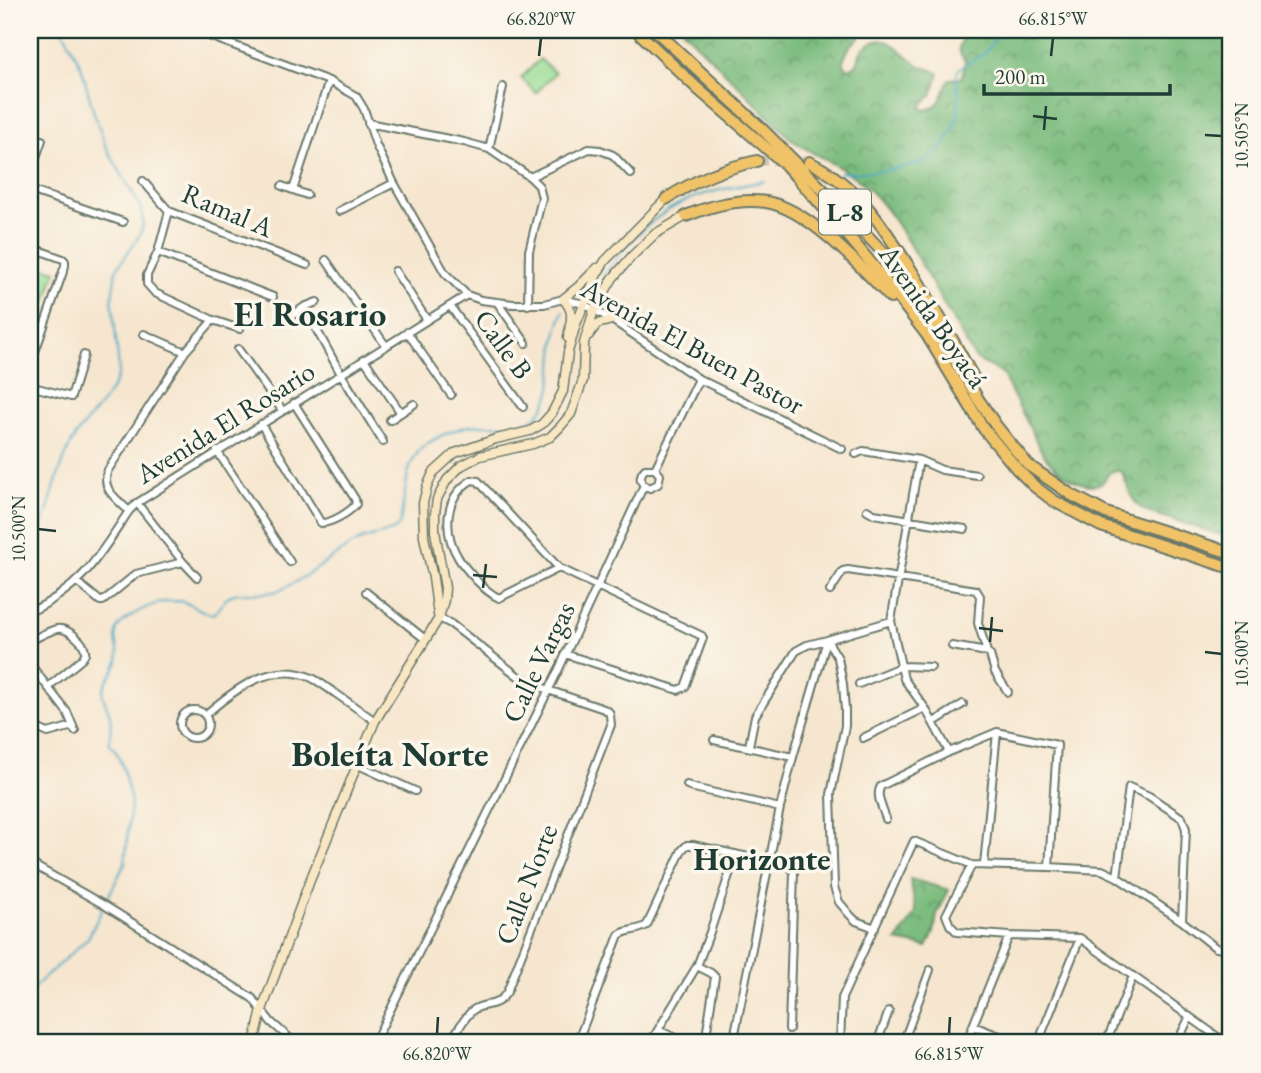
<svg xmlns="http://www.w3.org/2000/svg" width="1261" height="1073" font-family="'EB Garamond',serif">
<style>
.grass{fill:#9add95;stroke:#5c8d64;stroke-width:2}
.forest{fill:url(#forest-crowns);stroke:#4d7c59;stroke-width:2}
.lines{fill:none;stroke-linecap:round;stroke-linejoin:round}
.stream{stroke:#45a7c5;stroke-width:2}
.highway-tunnel{stroke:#cbc4b0;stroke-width:10;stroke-dasharray:10 5;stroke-linecap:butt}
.street-casing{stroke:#6a786a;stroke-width:10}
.secondary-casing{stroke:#6a786a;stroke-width:11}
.highway-casing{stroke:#6a786a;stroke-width:14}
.street{stroke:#fff;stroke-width:6}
.secondary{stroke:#f9e7c3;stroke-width:8}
.highway{stroke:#f1c369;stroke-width:10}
.ticks{fill:none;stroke:#1f3d34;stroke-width:2.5}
.labels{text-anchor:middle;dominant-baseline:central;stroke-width:7;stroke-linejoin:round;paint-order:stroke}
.shield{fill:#fbf7ec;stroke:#61756b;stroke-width:2}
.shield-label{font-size:26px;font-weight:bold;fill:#1f3d34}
.street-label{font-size:28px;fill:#1f3d34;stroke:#fbf7ec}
.quarter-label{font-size:32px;font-weight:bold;fill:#1f3d34;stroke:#fbf7ec}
.district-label{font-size:35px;font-weight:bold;fill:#1f3d34;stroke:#fbf7ec}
.neatline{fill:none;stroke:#1f3d34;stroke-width:2.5}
.ticks-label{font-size:18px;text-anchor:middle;fill:#1f3d34}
</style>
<defs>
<pattern id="forest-crowns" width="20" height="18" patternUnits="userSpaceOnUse" patternTransform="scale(1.75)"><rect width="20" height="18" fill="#7bbc7e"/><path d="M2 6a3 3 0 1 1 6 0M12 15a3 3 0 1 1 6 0" fill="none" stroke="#649a68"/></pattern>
</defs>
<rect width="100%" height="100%" fill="#fbf7ec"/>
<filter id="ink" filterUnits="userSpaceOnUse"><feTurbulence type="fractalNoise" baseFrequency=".0143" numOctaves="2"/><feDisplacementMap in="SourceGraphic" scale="14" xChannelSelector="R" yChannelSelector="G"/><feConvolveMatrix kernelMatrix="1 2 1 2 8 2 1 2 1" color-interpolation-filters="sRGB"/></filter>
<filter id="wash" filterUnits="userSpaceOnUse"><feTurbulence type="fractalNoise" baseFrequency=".00686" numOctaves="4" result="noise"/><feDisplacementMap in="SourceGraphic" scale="28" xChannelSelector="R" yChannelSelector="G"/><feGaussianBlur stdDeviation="1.57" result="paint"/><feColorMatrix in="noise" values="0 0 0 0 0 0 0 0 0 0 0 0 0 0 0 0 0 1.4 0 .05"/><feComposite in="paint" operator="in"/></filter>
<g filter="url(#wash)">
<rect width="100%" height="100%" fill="#f6e6cf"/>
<path class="grass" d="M540,59L555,73L536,93L521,78Z
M37,265L56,271L46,302L30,297V288Z"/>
<path class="forest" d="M683,30H859V38L850,46L844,58V65L849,69C863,64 855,56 864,48C887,27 901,54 919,65C926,69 933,69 939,74L932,95L921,105L923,110C941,110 943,93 949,79L960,78L962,76L966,61C950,44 968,44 962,30H1231V538L1148,512C1129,503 1130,489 1122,472L1117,470L1110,472L1101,484C1082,489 1060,474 1048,460C1040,451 1036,440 1031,430C1022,412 1012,394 1003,375C994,367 984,365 975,358C959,331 943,303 927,275C908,242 891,209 862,183C841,164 812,156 790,138Z
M910,879L949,890L937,914L934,933L927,947L897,941L916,913Z"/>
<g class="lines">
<path class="stream" d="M840,173C869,172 918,172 940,150C945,144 948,138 952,131C954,126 957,121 958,116C960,101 956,86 957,72L961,67L985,53L1002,30
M603,276C624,248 647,220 679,204C705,191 736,187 764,181
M30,559C48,522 53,478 72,442C86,417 114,397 119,370L112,298L116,270L141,233L143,223L141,208L106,147L93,110L81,66L63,30
M30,991L88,938L125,863L131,802L123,768L116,751L109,743C110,734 112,724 110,716C109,709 104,703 103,695C102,682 115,673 118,661C121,651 113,640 117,629C119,625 124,621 128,618C144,607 158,601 178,601C192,602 200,613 213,614C222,609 223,598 231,595C244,590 263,597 280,590C308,578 330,557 355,543C368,535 384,536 396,529L400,523L408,473C415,451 423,444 443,435C452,431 460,428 469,426C491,422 525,432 541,411C557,391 551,361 556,337C557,328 561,320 563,311"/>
</g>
</g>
<g filter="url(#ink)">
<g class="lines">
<path class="highway-tunnel" d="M757,161L785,159L809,162"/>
<g class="street-casing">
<path id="street" d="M193,30L329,81L356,96L364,109L376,145L394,183L445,273L467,295L481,300L513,304H544L563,299L584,304L612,320L699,379L842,449
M30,35L32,30
M368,123L464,142L489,149L530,177L539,186L542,198L529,251L528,305
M489,149L503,87
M30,175L42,140
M530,177L589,149L600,150L613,155L631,174
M143,181L169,211L307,265
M282,186L307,195
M30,190L123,222
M293,190L329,81
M339,211L394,183
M30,247L63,259L65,261V266L30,366
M158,252L273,297
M326,260L386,346
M395,271L427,320
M497,302L526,343
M450,306L523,407
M304,307L341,374L383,442
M290,317L304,307L317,302
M213,320L240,329
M407,332L451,395
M144,334L185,352
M238,349L282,410
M364,359L401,413
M30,386L71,397L84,355
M390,420L414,404
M261,424L321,523C332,523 350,512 356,504L355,499L294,403
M217,451L290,562
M856,454L863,451L919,460L942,470L977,475
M655,469L699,379
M644,485L650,488L658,484L660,475L655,469
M137,503L183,562L197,577
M867,510L874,514L965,529
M129,511C117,499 100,489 108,470L185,352L213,320L155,293L147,284V275L158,252L169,211
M559,568L499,598C490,594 484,588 477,581C471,574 464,567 459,559C443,533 443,497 472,480L478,481L559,568L702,636L703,638L685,687L678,690L565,654
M77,582L100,601H103L136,574L183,562
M830,591L843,571L848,570L976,590L980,596L978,623L987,652L952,646
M366,592L425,639
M30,612C83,587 98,557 129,511L137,503L467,295
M439,618L451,624L518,676L548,690L604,709L609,712L610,715L611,725L507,992C495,1010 486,1001 473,1010C465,1016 455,1035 449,1043
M891,621L904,679L925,708L949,752
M827,640L838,658L843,684L845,710V726L831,794L834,887L839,902L850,915L856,921L875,928
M30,641C38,637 48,631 57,629C67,627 87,643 85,654C84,655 83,657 82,659L48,687
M987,652L990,655L995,672L1008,692
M30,664L67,712L75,731
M859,684L902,666L931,667
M180 724a14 14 0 1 1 28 0a14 14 0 1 1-28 0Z
M205,715C234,690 271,660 312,678C320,682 327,688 335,693C348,702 362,712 375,721
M934,722L963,704
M30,725L48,733L73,726
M863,738L925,708
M714,740L793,757
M749,746L755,716L796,651L807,645L827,640L891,621L919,460
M356,764L415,791
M687,785L694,788L780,808
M886,819C883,809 875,795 881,786L949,752L997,732L1057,745L1049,867
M30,863L104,905L252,998L271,1022L295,1043
M972,865L946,915L950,925L957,932L1009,936L1080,938L1226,1043
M984,865L997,732
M1117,877L1129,787L1149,796L1182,818L1186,829L1182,921
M697,966L711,973L715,977L705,1043
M973,1026L1018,1043
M658,1030L687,1043
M374,1043L558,671L644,485C639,480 640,474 645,469H655
M577,1043L619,935C627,929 639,931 647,925L682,850L687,845H693L790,866L794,872L789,1029
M650,1043L697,966L710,932L736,854
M733,1043L780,808L793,757L827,640
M840,1043L842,998L914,841L972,865L1049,867L1102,870L1117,877L1182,921L1216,948L1231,949
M877,1043L889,1011
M903,1043L930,970
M966,1043L1009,936
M1038,1043L1080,938
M1106,1043L1133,976
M1177,1043L1189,1018"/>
</g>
<g class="secondary-casing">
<path id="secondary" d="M589,335L597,324L612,320
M568,338C570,320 576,313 563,299L579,286L597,268
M438,615L433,578L424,537L423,503L427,487L433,473L455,453L496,439L530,431L542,424L552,413L563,391L568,352L576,324L596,276L605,261L666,199
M254,1043L262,1010L309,883L375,721L439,618L444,600L445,588L435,531V513L437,499L447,480L461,466L480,456L533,444L550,437L560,427L571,414L583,380L584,343L594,310L613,278L632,256L655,234L686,216"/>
</g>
<g class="highway-casing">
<path id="highway" d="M636,30L698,89L785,164L841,227L880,274L927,335L984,429L1017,469L1034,486L1054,501L1101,526L1231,568
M655,30L761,128L839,206L894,264L929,316L978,399L997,427L1028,465L1070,494L1106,513L1231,553
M809,162C858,185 883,226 911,270C933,305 953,340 973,377
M666,199C695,180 724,168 757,161
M686,216C712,205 738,198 766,202C808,208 862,268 891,298"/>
</g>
<use href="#street" class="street"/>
<use href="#secondary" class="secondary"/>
<use href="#highway" class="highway"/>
</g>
</g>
<path class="ticks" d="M539,56L541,38M1051,56L1053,38M1033,116L1057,119M1044,130L1046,106M1205,135L1222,136M38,529L56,531M473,575L497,577M483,588L486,564M979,628L1003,631M990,642L992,617M1205,652L1222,654M437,1034L438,1017M949,1034L950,1017"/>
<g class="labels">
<rect class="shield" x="819" y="189.5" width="52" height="45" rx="5"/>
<g class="shield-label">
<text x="845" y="212">L-8</text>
</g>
<g class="street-label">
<text transform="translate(228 210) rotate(23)">Ramal A</text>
<text transform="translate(934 316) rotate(55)">Avenida Boyacá</text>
<text transform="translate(504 344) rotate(54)">Calle B</text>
<text transform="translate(693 346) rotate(29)">Avenida El Buen Pastor</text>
<text transform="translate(225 422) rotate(-32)">Avenida El Rosario</text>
<text transform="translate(538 662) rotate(-64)">Calle Vargas</text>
<text transform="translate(526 884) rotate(-69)">Calle Norte</text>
</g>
<g class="quarter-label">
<text x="762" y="859">Horizonte</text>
</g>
<g class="district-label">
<text x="310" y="313">El Rosario</text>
<text x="390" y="753">Boleíta Norte</text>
</g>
</g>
<rect width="1261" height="1073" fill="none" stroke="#fbf7ec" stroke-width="77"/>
<path d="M984 84v10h186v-10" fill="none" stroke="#1f3d34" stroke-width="3.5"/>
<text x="995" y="84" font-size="21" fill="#1f3d34" stroke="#fbf7ec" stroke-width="5" paint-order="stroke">200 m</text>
<rect x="38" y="38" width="1184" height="996" class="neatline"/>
<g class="ticks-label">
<text x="541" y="25">66.820°W</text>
<text x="1053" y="25">66.815°W</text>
<text transform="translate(1242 136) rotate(-90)" y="6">10.505°N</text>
<text transform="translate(19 529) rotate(-90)" y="6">10.500°N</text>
<text transform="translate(1242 654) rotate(-90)" y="6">10.500°N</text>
<text x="437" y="1060">66.820°W</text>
<text x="949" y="1060">66.815°W</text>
</g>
</svg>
